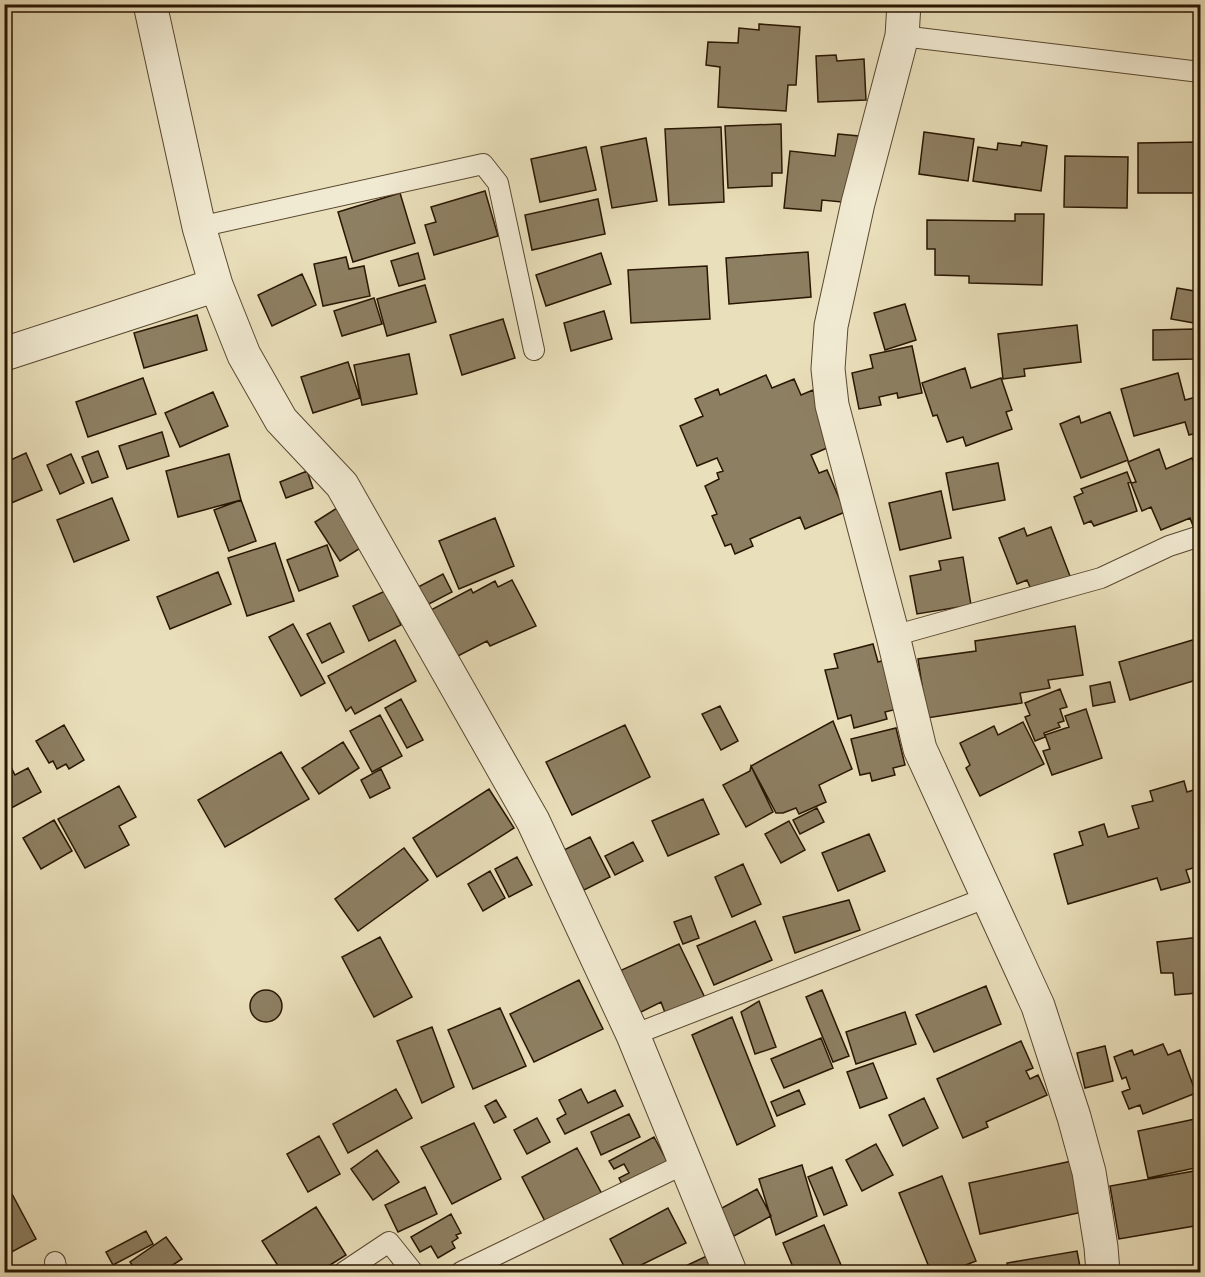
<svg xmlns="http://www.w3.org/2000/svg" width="1205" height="1277" font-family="'Libre Caslon Text',serif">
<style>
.building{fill:#8d7f62;stroke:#291602;stroke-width:1.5}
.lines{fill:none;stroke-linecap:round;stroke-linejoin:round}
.lane-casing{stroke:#594830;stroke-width:22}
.street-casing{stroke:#594830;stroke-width:35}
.lane{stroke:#f1ead2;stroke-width:20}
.street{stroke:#f1ead2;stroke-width:33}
</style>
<rect width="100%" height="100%" fill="#e9dfba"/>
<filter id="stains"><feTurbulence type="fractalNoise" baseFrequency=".00333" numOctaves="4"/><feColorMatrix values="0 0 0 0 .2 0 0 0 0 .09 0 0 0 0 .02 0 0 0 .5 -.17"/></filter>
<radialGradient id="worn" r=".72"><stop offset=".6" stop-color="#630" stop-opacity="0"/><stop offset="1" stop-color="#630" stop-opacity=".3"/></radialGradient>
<path class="building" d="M759,24L800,27L796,85H788L786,111L718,107L720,67L706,65L708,42L738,43L739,28L759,30Z
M836,55L837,61L864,59L866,100L818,102L816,56Z
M781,124L782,173H772V186L728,188L725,126Z
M721,127L724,202L669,205L665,129Z
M924,132L974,139L968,181L919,174Z
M838,134L859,136L852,203L822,200L821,211L784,208L790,151L835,156Z
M646,138L657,201L612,208L601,147Z
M1022,142L1047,146L1041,191L973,181L978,147L997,150L998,143L1021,146Z
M1200,142V193H1138V143Z
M586,147L596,190L540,202L531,159Z
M1065,156L1128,157L1127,208L1064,207Z
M485,191L498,236L434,255L425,225L436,222L431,207Z
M400,193L415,243L353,262L338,212Z
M598,199L605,234L532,250L525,215Z
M1015,214H1044L1042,285L969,283V276L935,275V249H927V220L1015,221Z
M808,252L811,297L729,304L726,258Z
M418,253L425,279L399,286L391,261Z
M601,253L611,284L546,306L536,275Z
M346,257L349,269L364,266L370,296L323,306L314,264Z
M707,266L710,319L631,323L628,270Z
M302,274L316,305L272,326L258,295Z
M425,285L436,322L387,336L377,299Z
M1177,288L1200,292V324L1171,319Z
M374,298L382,324L342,336L334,311Z
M905,304L916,340L885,350L874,313Z
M604,311L612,339L571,351L564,323Z
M197,315L207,350L144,368L134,333Z
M503,319L515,358L462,375L450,335Z
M1077,325L1081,362L1024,369L1025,376L1003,379L998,334Z
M1195,329V359L1153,360V330Z
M912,346L922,393L898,398L897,393L879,397L881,405L859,409L852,373L873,368L870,355Z
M409,354L417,394L362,405L354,365Z
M348,362L360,398L313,413L301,377Z
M965,368L971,388L1001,378L1012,410L1006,412L1012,429L966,446L963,437L947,442L937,415L933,416L922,383Z
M1178,373L1185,400L1200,396V432L1189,435L1185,422L1134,436L1121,389Z
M766,375L772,388L794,379L801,395L813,390L836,444L811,455L819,473L827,470L845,512L805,529L800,517L750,539L753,546L735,554L731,544L725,546L712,516L717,514L705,486L719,479L717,473L723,471L717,458L697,466L680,426L703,416L695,399L718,389L720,395Z
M143,378L156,414L88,437L76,402Z
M213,392L228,426L180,447L165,413Z
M1110,412L1128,460L1081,478L1060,424L1079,416L1081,423Z
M162,432L169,456L127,469L119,446Z
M1159,449L1166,469L1192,458L1200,479V528L1195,531L1190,518L1161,530L1151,507L1142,511L1131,483L1136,482L1128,462Z
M98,451L108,477L92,483L82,457Z
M26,453L42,490L4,506V463Z
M71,454L84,483L60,494L47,465Z
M229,454L241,500L178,517L166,471Z
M998,463L1005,500L953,510L946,473Z
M307,471L313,488L286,498L280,482Z
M1127,472L1131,482L1128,483L1137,511L1094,526L1091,521L1084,524L1074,497L1083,493L1081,489Z
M941,491L951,538L900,550L889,503Z
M112,498L129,540L74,562L57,520Z
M241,500L256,541L229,551L214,510Z
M337,508L362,547L340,561L315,522Z
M495,518L514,566L459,589L439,541Z
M1051,527L1070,576L1032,592L1027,580L1017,584L999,538L1024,528L1027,536Z
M275,543L294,601L247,616L228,558Z
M327,545L338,576L299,591L287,560Z
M963,557L971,605L917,614L910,576L941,570L939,561Z
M218,572L231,604L170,629L157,597Z
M443,574L452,592L427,605L418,587Z
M512,580L536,626L490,646L487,641L452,659L427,612L471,589L473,593L495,581L498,587Z
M385,591L401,625L369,641L353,606Z
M330,623L344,652L322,663L307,634Z
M293,624L325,683L301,696L269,637Z
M1075,626L1083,675L1048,680L1050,688L1020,693L1022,703L927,718L918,659L976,651L975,641Z
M1196,639L1200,655V679L1130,700L1119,662Z
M395,640L416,681L355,714L351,707L346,711L328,676Z
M873,644L878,662L885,660L897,709L885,712L887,719L854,728L851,715L838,719L825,670L838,668L834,654Z
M1110,682L1115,702L1093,706L1090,686Z
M1060,689L1067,707L1060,709L1064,721L1058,723L1060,727L1044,733L1045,737L1035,741L1025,717L1030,715L1025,703Z
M401,699L423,740L407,748L385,708Z
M720,706L738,741L721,750L702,714Z
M1086,709L1102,758L1052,775L1043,751L1050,749L1045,735L1069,727L1065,716Z
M380,715L402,756L372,772L350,731Z
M833,721L852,769L819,785L826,802L799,814L796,808L783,813H776L751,766Z
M1023,722L1044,764L980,796L966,768L970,765L960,743L994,726L998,735Z
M64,725L84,760L69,769L66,764L57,769L53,761L49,763L36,741Z
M625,725L650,777L572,815L546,762Z
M896,728L905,765L893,768L895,775L872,781L870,773L860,775L851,739Z
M343,742L359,768L319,794L302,768Z
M281,752L309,799L225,847L198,800Z
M4,754L15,775L28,768L41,792L4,812Z
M751,766L773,812L746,827L723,785L750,771Z
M381,769L390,788L370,798L361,780Z
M1184,781L1187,792L1200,788V866L1186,870L1190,882L1161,890L1157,878L1068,904L1054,854L1083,845L1079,832L1104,824L1108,837L1139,828L1132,806L1153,801L1150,791Z
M119,786L136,817L119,826L129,845L85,868L58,819Z
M489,789L514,828L437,877L413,838Z
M703,799L719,834L668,856L652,821Z
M817,808L824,822L800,834L793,820Z
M54,820L72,851L41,869L23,838Z
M789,821L805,850L781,863L765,834Z
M869,834L885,871L838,891L822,853Z
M590,837L610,877L584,890L564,850Z
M633,842L643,861L615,875L605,856Z
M404,848L428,880L358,931L335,899Z
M517,857L532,885L509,897L495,869Z
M743,864L761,904L732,917L715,877Z
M490,871L505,898L483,911L468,884Z
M849,900L860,930L795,953L783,917Z
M691,916L699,938L683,944L674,922Z
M755,921L772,960L714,985L697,946Z
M380,937L412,997L374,1017L342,957Z
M1200,937V971L1195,972L1197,993L1175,995L1173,973H1161L1157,942Z
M679,944L706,1000L667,1018L661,1002L635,1015L615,973Z
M579,980L603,1029L534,1062L510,1014Z
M986,986L1001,1024L934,1052L916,1015Z
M822,990L849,1056L833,1062L806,997Z
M250 1006a16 16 0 1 1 32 0a16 16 0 1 1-32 0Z
M759,1001L776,1047L755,1054L741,1012Z
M500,1008L526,1066L473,1089L448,1030Z
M905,1012L916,1044L856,1064L846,1032Z
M732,1017L775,1126L737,1145L692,1035Z
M432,1027L454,1087L422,1103L397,1041Z
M821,1038L833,1068L784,1088L771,1059Z
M1021,1041L1033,1068L1026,1071L1030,1079L1038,1075L1047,1095L986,1122L988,1127L963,1138L937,1079Z
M1163,1044L1168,1055L1180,1050L1196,1093L1143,1114L1140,1105L1129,1109L1122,1092L1130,1089L1126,1077L1122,1079L1114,1057L1132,1050L1134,1055Z
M1105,1046L1113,1081L1085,1088L1077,1053Z
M873,1063L887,1098L860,1108L847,1072Z
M396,1089L412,1118L348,1153L333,1124Z
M581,1089L588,1103L615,1090L623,1106L565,1134L557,1119L566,1114L559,1100Z
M799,1090L805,1104L777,1116L771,1102Z
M924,1098L938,1128L903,1146L889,1115Z
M496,1100L506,1117L494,1123L485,1106Z
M629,1114L640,1137L601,1155L591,1132Z
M537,1118L550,1142L527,1154L514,1130Z
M1200,1118V1167L1148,1178L1138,1131Z
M474,1123L501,1179L452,1204L421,1147Z
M319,1136L340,1174L308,1192L287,1154Z
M654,1137L669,1165L624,1188L619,1178L629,1173L624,1164L614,1169L609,1161Z
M876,1144L893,1175L862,1191L846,1160Z
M577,1148L603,1196L547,1225L522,1177Z
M377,1150L399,1182L373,1200L351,1169Z
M1072,1161L1083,1212L980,1234L969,1183Z
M802,1165L817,1216L776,1235L759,1179Z
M832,1167L847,1205L824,1215L808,1177Z
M1200,1170V1225L1119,1239L1110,1186Z
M942,1176L976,1261L948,1272H931L899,1193Z
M4,1179L36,1239L4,1256Z
M425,1187L437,1214L398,1232L385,1205Z
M757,1189L771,1216L734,1236L720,1209Z
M316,1207L346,1255L319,1272H282L262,1241Z
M668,1208L686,1243L627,1272L610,1239Z
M451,1214L461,1233L456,1235L458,1238L452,1242L455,1248L438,1258L431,1246L420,1252L411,1237Z
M824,1225L844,1272H795L783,1243Z
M146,1231L153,1244L113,1265L106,1252Z
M166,1237L182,1259L162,1272H137L130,1262Z
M1077,1251L1081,1272H1008L1007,1263Z
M711,1254L720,1272H673Z"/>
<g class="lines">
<g class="lane-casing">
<path id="lane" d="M902,36L1200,72
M199,227L483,164L498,183L534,350
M893,636L1101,578L1169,546L1200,536
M633,1035L988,897
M55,1262L57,1272
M344,1272L389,1242L413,1272
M461,1272L686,1163"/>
</g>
<g class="street-casing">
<path id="street" d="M150,4L199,227L216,285L244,355L281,420L342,485L533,821L633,1035L730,1272
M904,4L902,36L858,203L831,326L828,369L832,405L893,636L920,749L1038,1006L1074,1117L1089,1172L1101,1247L1103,1272
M4,354L216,285"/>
</g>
<use href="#lane" class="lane"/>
<use href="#street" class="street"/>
</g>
<rect width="1205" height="1277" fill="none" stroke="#e9dfba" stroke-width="24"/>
<rect x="6" y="6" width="1193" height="1265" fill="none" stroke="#291602" stroke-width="3"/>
<rect x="12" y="12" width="1181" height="1253" fill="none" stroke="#291602" stroke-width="1.5"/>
<rect width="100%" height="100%" filter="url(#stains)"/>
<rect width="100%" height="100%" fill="url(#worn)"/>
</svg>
